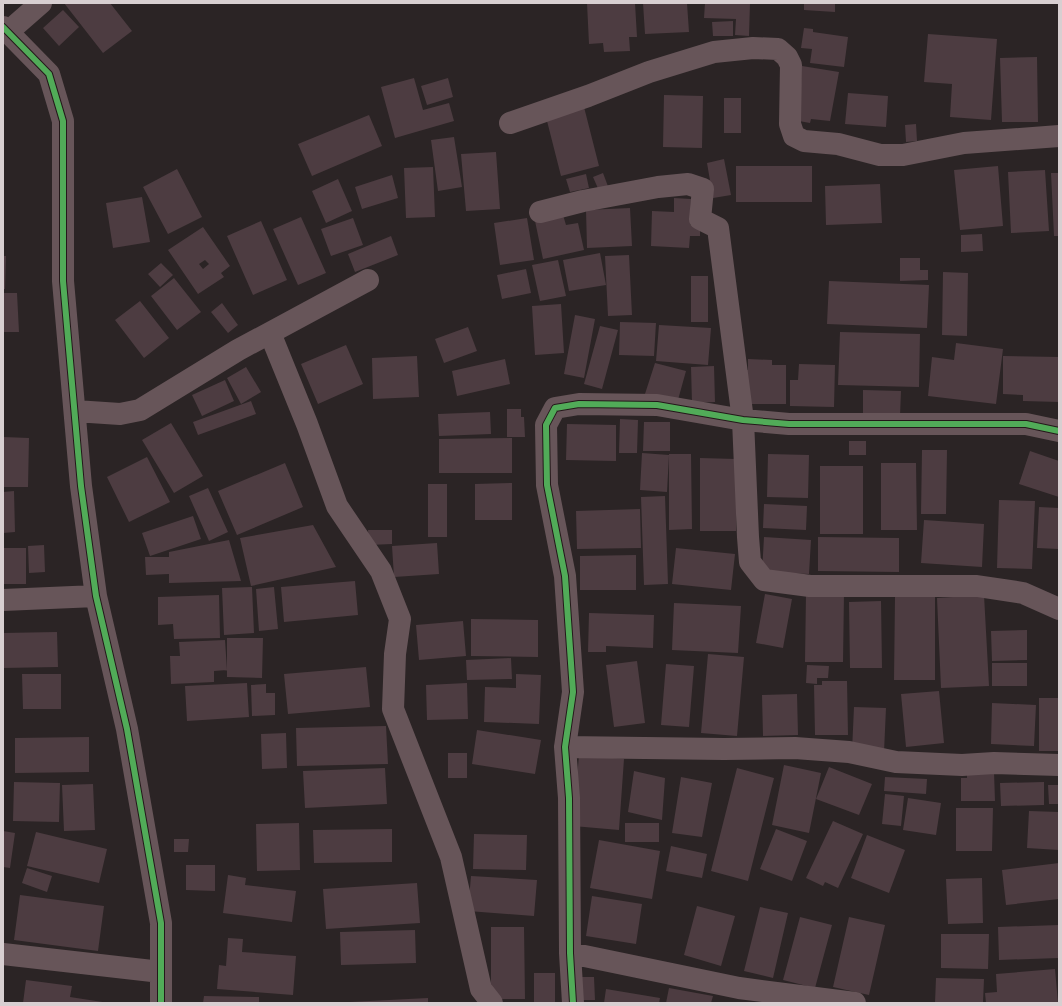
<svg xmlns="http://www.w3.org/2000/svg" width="1062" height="1006" font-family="'PT Sans Narrow',sans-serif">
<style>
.building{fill:#4d3c41;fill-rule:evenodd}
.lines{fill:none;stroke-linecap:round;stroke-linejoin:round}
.street{stroke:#675559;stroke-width:22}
.cycleway-casing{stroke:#24181a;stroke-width:8}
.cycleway{stroke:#51ab58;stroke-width:6}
</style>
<rect width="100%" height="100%" fill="#2b2425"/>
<path class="building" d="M64,3H110L132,31L103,53Z
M587,3H635L637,37H629L630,51L604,52L603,43L589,44Z
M643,3H687L689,32L645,34Z
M705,3H750L749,36L735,35L736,19L704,18Z
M804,3H835V12L804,10Z
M63,10L79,27L59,46L43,28Z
M733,21V36H713L712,22Z
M804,28L813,29V32L848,37L844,67L810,63L812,49L801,48Z
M928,34L997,39L991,120L950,117L952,84L924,82Z
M1037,57L1038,122H1002L1000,58Z
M802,66L839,72L830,121L811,119L810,123L799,121Z
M414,78L423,110L449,103L454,121L395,138L381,87Z
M448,78L453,97L427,105L421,86Z
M848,93L888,96L886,127L845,124Z
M664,95L703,96L702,148L663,147Z
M724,98H741V133H724Z
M584,107L599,166L561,176L546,117Z
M369,115L382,146L312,176L298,144Z
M916,124L917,141L906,142L905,125Z
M454,137L462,187L438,191L431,140Z
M496,152L500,209L466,211L461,154Z
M724,159L731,195L713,198L707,163Z
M736,166H812V202H736Z
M998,166L1003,226L960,230L954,170Z
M433,167L435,217L406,218L404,168Z
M177,169L202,217L168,234L143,187Z
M1045,170L1049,231L1011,233L1008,172Z
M603,173L609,189L600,193L593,177Z
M1051,173H1059V236H1054Z
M586,174L589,188L570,192L566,179Z
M392,175L398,198L362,209L355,187Z
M338,179L352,211L326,223L312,191Z
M880,184L882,223L826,225L825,186Z
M142,197L150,242L113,248L106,203Z
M674,198L691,199L690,225H700V236H690L689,248L651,246L652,211L674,212Z
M630,208L632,246L587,248L586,210Z
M563,215L566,225L578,223L584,250L543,259L535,221Z
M301,217L326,273L298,285L273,229Z
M353,218L363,245L331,256L321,229Z
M527,218L534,260L500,265L494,223Z
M261,221L287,280L253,295L227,236Z
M203,227L230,266L221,273L224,277L198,294L168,250ZM205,260L209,264L203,269L199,264Z
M982,234L983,251L961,252V235Z
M391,236L398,255L355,272L348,254Z
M600,253L606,285L569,291L563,260Z
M629,255L632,315L608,316L605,256Z
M3,256H6L5,289H3Z
M900,258H920V270H928V280L900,281Z
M558,260L566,296L540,301L532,265Z
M161,263L173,275L160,287L148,274Z
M526,269L531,293L502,299L497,275Z
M943,272L968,273L967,336L942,335Z
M691,276H708V322H691Z
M174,278L201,312L177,330L151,296Z
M829,281L929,285L927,328L827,324Z
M3,293H17L19,332H3Z
M140,301L169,338L144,358L115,320Z
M222,303L238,325L228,333L211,312Z
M561,304L564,353L535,355L532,306Z
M575,315L595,319L584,378L564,374Z
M620,322L656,323L654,356L619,355Z
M659,325L711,328L708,365L656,361Z
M600,326L618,330L602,389L584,384Z
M468,327L477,351L444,363L435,339Z
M840,332L920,334L919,387L838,385Z
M956,343L1003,349L996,404L928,396L932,357L954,360Z
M346,345L363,384L318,404L301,364Z
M417,356L419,397L373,399L372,358Z
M1003,356L1059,357V402L1023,401V395L1003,394Z
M505,359L510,384L457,396L452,371Z
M748,359L772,360V365H786V404H743V370H748Z
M655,363L686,371L676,407L644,397Z
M799,364L835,365L834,407L790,406V380H798Z
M714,366L715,402L692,403L691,367Z
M246,367L261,392L241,404L227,378Z
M225,380L234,401L202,416L192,395Z
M863,390L901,391L900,416L863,415Z
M251,401L256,414L198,435L193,422Z
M507,409H521V417H524L525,437H507Z
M490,412L491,434L439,436L438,414Z
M620,419L638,420L637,453H619Z
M644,422H670V451H643Z
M171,423L203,476L174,493L142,440Z
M567,424L616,425V461L566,460Z
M3,437L29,438L28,487H3Z
M512,438V473H439V439Z
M849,441H866V455H849Z
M922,450H947L946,514H921Z
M1030,451L1059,461V497L1019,484Z
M642,453L669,455L667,492L640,490Z
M669,454H691L692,529L669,530Z
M768,454L809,455L808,498L767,497Z
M147,457L170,502L129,522L107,477Z
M700,458L736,459V531H700Z
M285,463L303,507L237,535L218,491Z
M881,463H916L917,530H881Z
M820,466H863V534H820Z
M512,483V520H475V484Z
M428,484H447V537H428Z
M208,488L228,532L209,541L189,496Z
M14,491L15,532L3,533V492Z
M665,496L668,584L644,585L641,497Z
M999,500L1035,501L1032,569L997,568Z
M764,504L807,506L806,530L763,528Z
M1039,507L1059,508L1058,549L1037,548Z
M640,509L641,548L577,549L576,511Z
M193,516L201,539L150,556L142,533Z
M924,520L984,524L982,567L921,563Z
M313,525L336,567L251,586L240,538Z
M368,530H392V544L369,545Z
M764,537L811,540L809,574L762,572Z
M818,537L899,538V572L818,571Z
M229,540L241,581L169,583V574L146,575L145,557H169V552Z
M437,543L439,574L394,577L392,546Z
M44,545L45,572L29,573L28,546Z
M3,548H26V584H3Z
M676,548L735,554L731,590L672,584Z
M636,555V590H580V556Z
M355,581L358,615L284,622L281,587Z
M252,587L254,633L224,635L222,588Z
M274,587L278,629L259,631L256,589Z
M806,593H844L843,662H805Z
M765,594L792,599L783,648L756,643Z
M219,595L220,638L174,639L173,624L158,625V597Z
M984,595L989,686L941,688L937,598Z
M895,597H935V680H894Z
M881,601L882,668H850L849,602Z
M674,603L741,606L738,653L672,650Z
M589,613L654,615L653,648L606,646V652H588Z
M471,619L538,620V657L471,656Z
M463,621L466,656L419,660L416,625Z
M1027,630V660L992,661L991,631Z
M57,632L58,667L3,668V633Z
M227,638H263L262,678L227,677Z
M225,640L227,670L214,671V682L171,684L170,656H180L179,642Z
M708,654L744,657L737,736L701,733Z
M511,658L512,679L467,680L466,660Z
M637,661L645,723L614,727L606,665Z
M992,663H1027V686H992Z
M666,664L694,666L689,727L661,725Z
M807,665L829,666L828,678H817V684L806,683Z
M366,667L370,707L288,714L284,674Z
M22,674H61V709H23Z
M516,674L541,675L539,724L484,722L485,687L516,688Z
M822,681H847L848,735H815L814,685H822Z
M247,683L249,717L187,721L185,686Z
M467,683L468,719L427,720L426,685Z
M266,684V693H275V715L252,716L251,685Z
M939,691L944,743L906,747L901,694Z
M797,694L798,735L763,736L762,695Z
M1039,698H1059V751H1039Z
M992,703L1036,705L1034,746L991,744Z
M854,707L886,708L884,752L852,751Z
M386,726L388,764L297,766L296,728Z
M477,730L541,740L535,774L472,764Z
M286,733L287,768L262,769L261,734Z
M89,737V772L15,773V738Z
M448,753H467V778H448Z
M579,755L624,759L619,830L573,826Z
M784,765L821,773L809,833L772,825Z
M829,767L872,784L859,815L816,799Z
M385,768L387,804L305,808L303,771Z
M737,768L774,778L748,881L711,871Z
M634,771L665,778L662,820L628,812Z
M967,772H994L995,801H961V778H967Z
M681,777L712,783L702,837L672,833Z
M885,777L927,779L926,794L884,791Z
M14,782L60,783L59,822L13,821Z
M1044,782V805L1001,806L1000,783Z
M93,784L95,830L64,831L62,785Z
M1048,785H1059V804H1049Z
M885,794L904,796L901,826L882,824Z
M908,798L941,803L936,835L903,830Z
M956,808H993L992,851H956Z
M1029,811L1059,812V850L1027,848Z
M833,821L863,834L838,888L825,882L823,886L806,878Z
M299,823L300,870L257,871L256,824Z
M625,823H659V842H625Z
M392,829V862L314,863L313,830Z
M776,829L807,841L792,881L760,869Z
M3,831L15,833L10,868L3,867Z
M36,832L107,849L99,883L27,866Z
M474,834L527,835L526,870L473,869Z
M867,835L905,850L889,893L851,878Z
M174,839H189L188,852H174Z
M599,840L660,851L652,899L590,888Z
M671,846L707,854L702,878L666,871Z
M1059,863V899L1006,905L1002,870Z
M186,865H215V891L186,890Z
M27,868L52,876L47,892L22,883Z
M228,875L246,878L245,885L296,891L292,922L223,913Z
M471,876L537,880L534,916L468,911Z
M982,878L983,923L948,924L946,879Z
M417,883L420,923L326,929L323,889Z
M20,895L104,906L98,951L14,940Z
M592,896L642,904L636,944L586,936Z
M697,906L735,916L721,966L684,955Z
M760,907L788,913L773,978L744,971Z
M800,917L832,925L815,988L783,980Z
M849,917L885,925L869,995L833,987Z
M1059,925V958L999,960L998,927Z
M491,927H524L525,999H491Z
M415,930L416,963L341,965L340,932Z
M941,934H989L988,969L941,968Z
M228,938L243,939L242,952L296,956L293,995L217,989L219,965L226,966Z
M1055,969L1058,1003H986L985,993L997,992L996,974Z
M534,973H555V1003H534Z
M579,977H594L595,1000H579Z
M936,978L984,979L983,1003H935Z
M26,980L72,986L70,997L109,1003H23Z
M669,988L713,996L711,1003H666Z
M606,989L660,998L659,1003H604Z
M204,996L259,997V1003H203Z
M428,998V1003H350V1002Z"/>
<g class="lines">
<path class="street" d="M3,27L49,74L63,121V281L81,486L96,596L127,729L161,923V1003
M9,31L41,3
M510,123L588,96L649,72L714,52L753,48L778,49L787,57L791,65L790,124L794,136L804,141L838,144L880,155H903L964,143L1059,136
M540,212L583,201L658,187L688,184L703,189L700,219L718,228L743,420L748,537L750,562L764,580L810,586H977L1023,593L1059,609
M270,333L307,424L337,506L381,571L400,619L395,654L393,709L451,857L481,989L492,1003
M75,411L120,414L140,410L238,350L368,280
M3,600L96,596
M565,747L724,749L795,748L849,752L896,762L962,765L994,763L1059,765
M570,953L739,988L855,1003
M3,954L161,972
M573,1003L570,953L569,798L565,747L573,692L565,576L547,485L546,425L555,408L579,404L657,405L743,420L789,424H1026L1059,431"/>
<g class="cycleway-casing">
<path id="cycleway" d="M3,27L49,74L63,121V281L81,486L96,596L127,729L161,923V1003
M573,1003L570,953L569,798L565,747L573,692L565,576L547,485L546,425L555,408L579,404L657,405L743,420L789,424H1026L1059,431"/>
</g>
<use href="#cycleway" class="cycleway"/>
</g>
<rect width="1062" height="1006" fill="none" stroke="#d8cfd1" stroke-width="8"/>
</svg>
